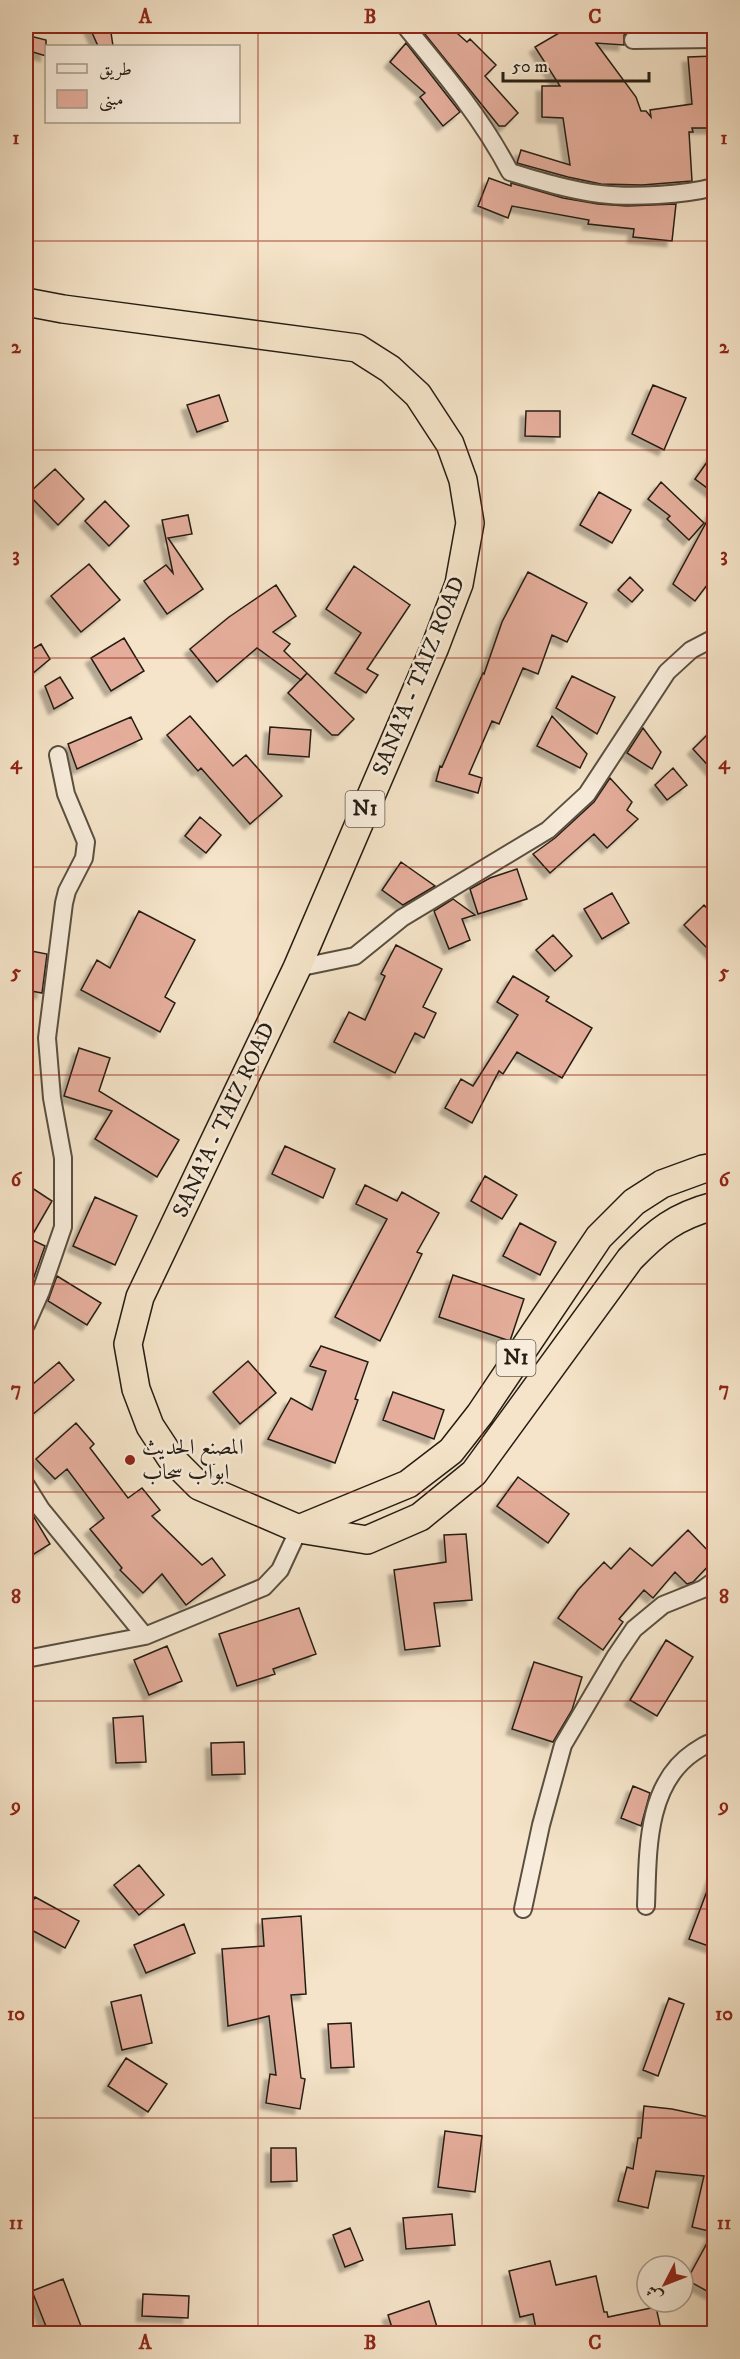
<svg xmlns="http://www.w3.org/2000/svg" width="740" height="2359" font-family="'IM FELL DW Pica',Amiri,serif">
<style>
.building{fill:#e5ae9c;stroke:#251d13;stroke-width:1.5;filter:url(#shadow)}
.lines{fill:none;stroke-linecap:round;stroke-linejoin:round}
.minor-casing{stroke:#594f40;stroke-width:20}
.trunk-casing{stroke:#251d13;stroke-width:30}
.minor{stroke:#f8eddc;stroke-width:16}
.trunk{stroke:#f5e4c9;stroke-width:27}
.grid{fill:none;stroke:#8f2418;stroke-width:1.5;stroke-opacity:0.55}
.poi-dot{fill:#8f2418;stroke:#f8eddc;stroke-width:2}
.labels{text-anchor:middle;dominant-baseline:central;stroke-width:5;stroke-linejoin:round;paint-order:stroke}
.shield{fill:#f8eddc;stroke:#645b4f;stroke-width:1.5}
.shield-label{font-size:21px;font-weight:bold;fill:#251d13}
.street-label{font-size:22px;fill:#251d13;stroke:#f8eddc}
.poi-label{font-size:22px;fill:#251d13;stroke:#f8eddc;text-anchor:start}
.neatline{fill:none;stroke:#8f2418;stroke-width:2}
.grid-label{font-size:20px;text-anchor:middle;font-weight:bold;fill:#8f2418}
</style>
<defs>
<filter id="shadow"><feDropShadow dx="-5.5" dy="5.5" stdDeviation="1.5" flood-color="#0004"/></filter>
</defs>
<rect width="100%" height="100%" fill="#f5e4c9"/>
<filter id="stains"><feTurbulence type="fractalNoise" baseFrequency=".00333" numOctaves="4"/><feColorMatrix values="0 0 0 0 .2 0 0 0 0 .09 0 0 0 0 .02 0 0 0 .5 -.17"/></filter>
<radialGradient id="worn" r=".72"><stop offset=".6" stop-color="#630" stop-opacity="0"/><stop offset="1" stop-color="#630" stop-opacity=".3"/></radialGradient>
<path class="building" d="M89,26H110L113,46H98Z
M422,26H449L467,42L470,39L496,65L485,76L518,113L505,126H499L420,28Z
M571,26H635V29L628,31L624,35V45L596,43L636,97L641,111H646L651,117L650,110L692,104L688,57L714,56V128H692L693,132H689L692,181L642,185L601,184L568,177L517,163L521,150L570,165L563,118L542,117V86H560L535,47Z
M26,35L46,40V56L26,50Z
M406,43L460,112L443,126L420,97L425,93L390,62Z
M489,178L511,186V183L563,198L598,204L627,206L676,204L672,241L633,237L634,229L588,224L589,220L512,206L508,218L478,206Z
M653,385L686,398L664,450L632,434Z
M219,395L228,421L197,432L187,405Z
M526,411H560V437L525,436Z
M714,452V493L695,479Z
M55,469L84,499L58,525L28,494Z
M661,482L704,523L689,540L667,519L670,516L648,499Z
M599,492L631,510L612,543L580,525Z
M105,501L129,526L109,546L85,521Z
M714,508V576L695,601L673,584Z
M188,515L192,534L168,538L203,589L167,614L144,581L166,565L173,573L162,520Z
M89,564L120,600L81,632L51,596Z
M354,566L410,605L367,669L378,675L366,693L335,673L361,633L326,609Z
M528,572L587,603L567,642L552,635L538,674L523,668L499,724L492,721L469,774L482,778L478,793L436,781L440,766L442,767L483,673L484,674L502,622Z
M630,577L643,590L632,602L618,590Z
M276,585L296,616L273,632L290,644L284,651L307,673L301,680L257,648L217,682L190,649L229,617Z
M124,638L144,671L111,691L91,658Z
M41,644L50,659L26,679V653Z
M307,673L354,719L338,735H332L288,693Z
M572,676L615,697L597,734L556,708Z
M60,677L73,698L54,709L45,686Z
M190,716L233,766L246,755L282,796L250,824L201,768L198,771L167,735Z
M552,716L587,754L580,768L537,746Z
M131,717L142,739L77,769L68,744Z
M270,727L311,730L309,757L268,754Z
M643,728L661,752L652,769L627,753Z
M714,728V772L693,749Z
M673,768L687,785L667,800L655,785Z
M610,778L632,802L627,810L638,819L607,848L594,834L550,873L533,854L555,838L594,802Z
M200,817L221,835L206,853L185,836Z
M401,862L435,886L403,905L382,890Z
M517,869L527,899L478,914L470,889L490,878Z
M612,893L629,923L602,939L584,909Z
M453,899L475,915L462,919L470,940L449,949L434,911Z
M704,905L714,916V955L684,925Z
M139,911L195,940L165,997L175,1003L160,1032L81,990L97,960L110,968Z
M553,935L572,956L555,971L536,950Z
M396,945L442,969L423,1007L436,1013L424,1038L415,1033L395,1073L334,1042L349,1012L365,1020L385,976L381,974Z
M26,950L47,954L42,993L26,990Z
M513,976L549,997L546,1001L592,1028L562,1078L517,1052L503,1074L499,1071L472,1123L445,1108L461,1079L473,1086L518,1015L497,1002Z
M79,1048L110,1058L99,1091L179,1140L157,1177L95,1139L112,1111L64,1096Z
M285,1146L335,1169L323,1198L272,1174Z
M485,1176L517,1195L502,1219L471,1201Z
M26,1184L52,1201L30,1239L45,1246L29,1291L26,1289Z
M365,1185L397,1201L402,1192L439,1213L417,1252L422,1254L380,1341L335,1317L387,1219L356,1204Z
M95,1197L137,1216L115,1265L73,1246Z
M520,1223L556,1242L540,1275L503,1256Z
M453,1275L524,1299L510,1341L439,1317Z
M57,1276L101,1303L87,1325L48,1301Z
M321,1346L368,1362L355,1399L358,1400L335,1463L268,1439L291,1398L312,1410L326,1371L310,1366Z
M248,1361L276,1393L240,1424L213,1392Z
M59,1362L74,1380L26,1420V1390Z
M393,1392L444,1410L434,1439L383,1420Z
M76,1423L94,1444L90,1448L128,1498L142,1488L160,1510L152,1516L202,1565L212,1558L225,1575L186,1605L162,1574L143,1593L120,1570L122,1568L90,1529L104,1518L67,1469L55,1479L36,1459Z
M518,1477L569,1514L548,1543L497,1506Z
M26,1504L50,1544L26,1559Z
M688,1530L714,1557V1560L693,1582L687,1584L675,1572L653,1598L644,1590L619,1619L623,1622L603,1650L558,1618L578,1590L604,1562L611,1569L630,1548L652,1566Z
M466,1534L472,1600L434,1603L440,1646L405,1650L394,1570L446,1562L444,1535Z
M299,1608L316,1654L273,1669L275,1674L237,1686L219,1634Z
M666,1640L693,1657L657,1716L630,1700Z
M167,1646L182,1681L149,1695L134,1660Z
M534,1662L582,1677L572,1710L553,1742L512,1729Z
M143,1716L146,1762L116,1763L113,1718Z
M244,1742L245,1774L212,1775L211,1743Z
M633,1786L650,1793L641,1826L621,1818Z
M139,1865L164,1895L139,1915L114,1885Z
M713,1875H714V1948L689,1939Z
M35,1897L79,1921L65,1948L26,1927V1915Z
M301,1916L306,1994L291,1995L301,2078L305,2079L300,2109L266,2103L270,2074L276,2075L269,2016L228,2026L222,1949L264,1946L262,1919Z
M184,1924L195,1953L146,1973L134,1945Z
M141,1995L152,2043L122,2050L111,2002Z
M669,1998L684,2004L658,2076L643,2070Z
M351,2023L354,2067L331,2068L328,2024Z
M126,2058L167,2084L148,2112L108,2086Z
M644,2106L672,2109L714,2118V2295L687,2280L713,2232L692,2227L704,2176L656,2171L648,2208L618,2201L627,2167L633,2169L638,2138H641Z
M445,2131L482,2136L475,2192L438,2187Z
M271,2148H296L297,2181L271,2182Z
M452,2214L455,2245L406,2249L403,2218Z
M350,2228L363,2260L345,2267L333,2235Z
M550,2261L556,2285L596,2276L604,2312H607L608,2317L656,2307L662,2334H537L533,2314L520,2317L509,2271Z
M63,2279L84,2334H49L32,2291Z
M143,2294L189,2296L188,2318L142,2316Z
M429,2301L437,2327L419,2334H394L388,2315Z"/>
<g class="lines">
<g class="minor-casing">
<path id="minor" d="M405,26C443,72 482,118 510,172C540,181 569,190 600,194C632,198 684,195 714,187
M633,40L714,39
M297,968L355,956L402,918L548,830L587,794L667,672L691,650L714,638
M26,1325L41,1291L63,1227V1158L52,1098L47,1038L64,903L67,891L84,858L86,842L66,794L58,755
M26,1485L41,1509L145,1636
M26,1659L145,1636L264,1587L280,1570L299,1529
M646,1906C648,1854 645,1785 694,1752C701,1748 706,1743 714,1742
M523,1909L541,1825L563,1745L615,1657L634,1629L663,1605L703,1589L714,1581"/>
</g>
<g class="trunk-casing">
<path id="trunk" d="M26,302L63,309L357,348L390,369L418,395L450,444L463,480L470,523L459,584L435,647L297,968L140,1297L128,1344L136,1389L150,1426L171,1458L199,1486L299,1529L367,1540L420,1517L474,1473L630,1259C657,1231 676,1216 714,1206
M301,1528L408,1484L451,1451L480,1414L599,1237L634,1202L662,1184L703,1169L714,1167"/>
</g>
<use href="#minor" class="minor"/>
<use href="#trunk" class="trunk"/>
</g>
<path class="grid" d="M258,26V2334M482,26V2334M26,241H714M26,450H714M26,658H714M26,867H714M26,1075H714M26,1284H714M26,1492H714M26,1701H714M26,1909H714M26,2118H714"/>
<circle class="poi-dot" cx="130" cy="1460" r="6"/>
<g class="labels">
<g class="shield">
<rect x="345.5" y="791" width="39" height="36" rx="4.5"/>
<rect x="496.5" y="1340" width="39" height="36" rx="4.5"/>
</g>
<g class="shield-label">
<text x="365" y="809">N1</text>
<text x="516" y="1358">N1</text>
</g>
<g class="street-label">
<text transform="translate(419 676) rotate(-68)">SANA'A - TAIZ ROAD</text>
<text transform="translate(224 1120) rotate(-65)">SANA'A - TAIZ ROAD</text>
</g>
<g class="poi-label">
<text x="142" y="1447">المصنع الحديث<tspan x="142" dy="25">ابواب سحاب</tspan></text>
</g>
</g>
<rect width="740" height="2359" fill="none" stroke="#f5e4c9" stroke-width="66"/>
<rect x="45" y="45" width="195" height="78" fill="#f8eddc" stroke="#a49a8c" stroke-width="1.5"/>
<rect x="57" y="64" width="30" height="9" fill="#f8eddc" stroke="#a49a8c" stroke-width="1.5"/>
<text x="99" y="75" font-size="18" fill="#251d13">طريق</text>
<rect x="57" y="90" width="30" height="18" fill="#e5ae9c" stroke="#a49a8c" stroke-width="1.5"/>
<text x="99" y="105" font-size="18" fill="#251d13">مبنى</text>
<g transform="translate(665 2284) rotate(228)"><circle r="28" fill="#f8eddc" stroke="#a49a8c" stroke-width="1.5"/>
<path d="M0-4.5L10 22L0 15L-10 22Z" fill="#8f2418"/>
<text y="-9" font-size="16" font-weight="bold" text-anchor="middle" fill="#251d13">ش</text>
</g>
<path d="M503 72v9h146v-9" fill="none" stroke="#251d13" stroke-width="3"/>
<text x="512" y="72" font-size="18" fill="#251d13" stroke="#f8eddc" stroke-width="4.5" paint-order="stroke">50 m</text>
<rect x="33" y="33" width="674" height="2293" class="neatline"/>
<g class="grid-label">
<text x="145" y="23">A</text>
<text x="370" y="23">B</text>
<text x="595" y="23">C</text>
<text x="16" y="144">1</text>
<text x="724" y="144">1</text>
<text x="16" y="353">2</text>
<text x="724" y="353">2</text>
<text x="16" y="561">3</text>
<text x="724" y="561">3</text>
<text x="16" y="769">4</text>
<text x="724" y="769">4</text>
<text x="16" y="978">5</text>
<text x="724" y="978">5</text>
<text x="16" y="1186">6</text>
<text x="724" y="1186">6</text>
<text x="16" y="1395">7</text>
<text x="724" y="1395">7</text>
<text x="16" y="1603">8</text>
<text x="724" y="1603">8</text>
<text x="16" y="1812">9</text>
<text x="724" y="1812">9</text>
<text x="16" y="2020">10</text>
<text x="724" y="2020">10</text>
<text x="16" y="2229">11</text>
<text x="724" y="2229">11</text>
<text x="145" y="2349">A</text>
<text x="370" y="2349">B</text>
<text x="595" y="2349">C</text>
</g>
<rect width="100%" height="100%" filter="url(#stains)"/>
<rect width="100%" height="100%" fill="url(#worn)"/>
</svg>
